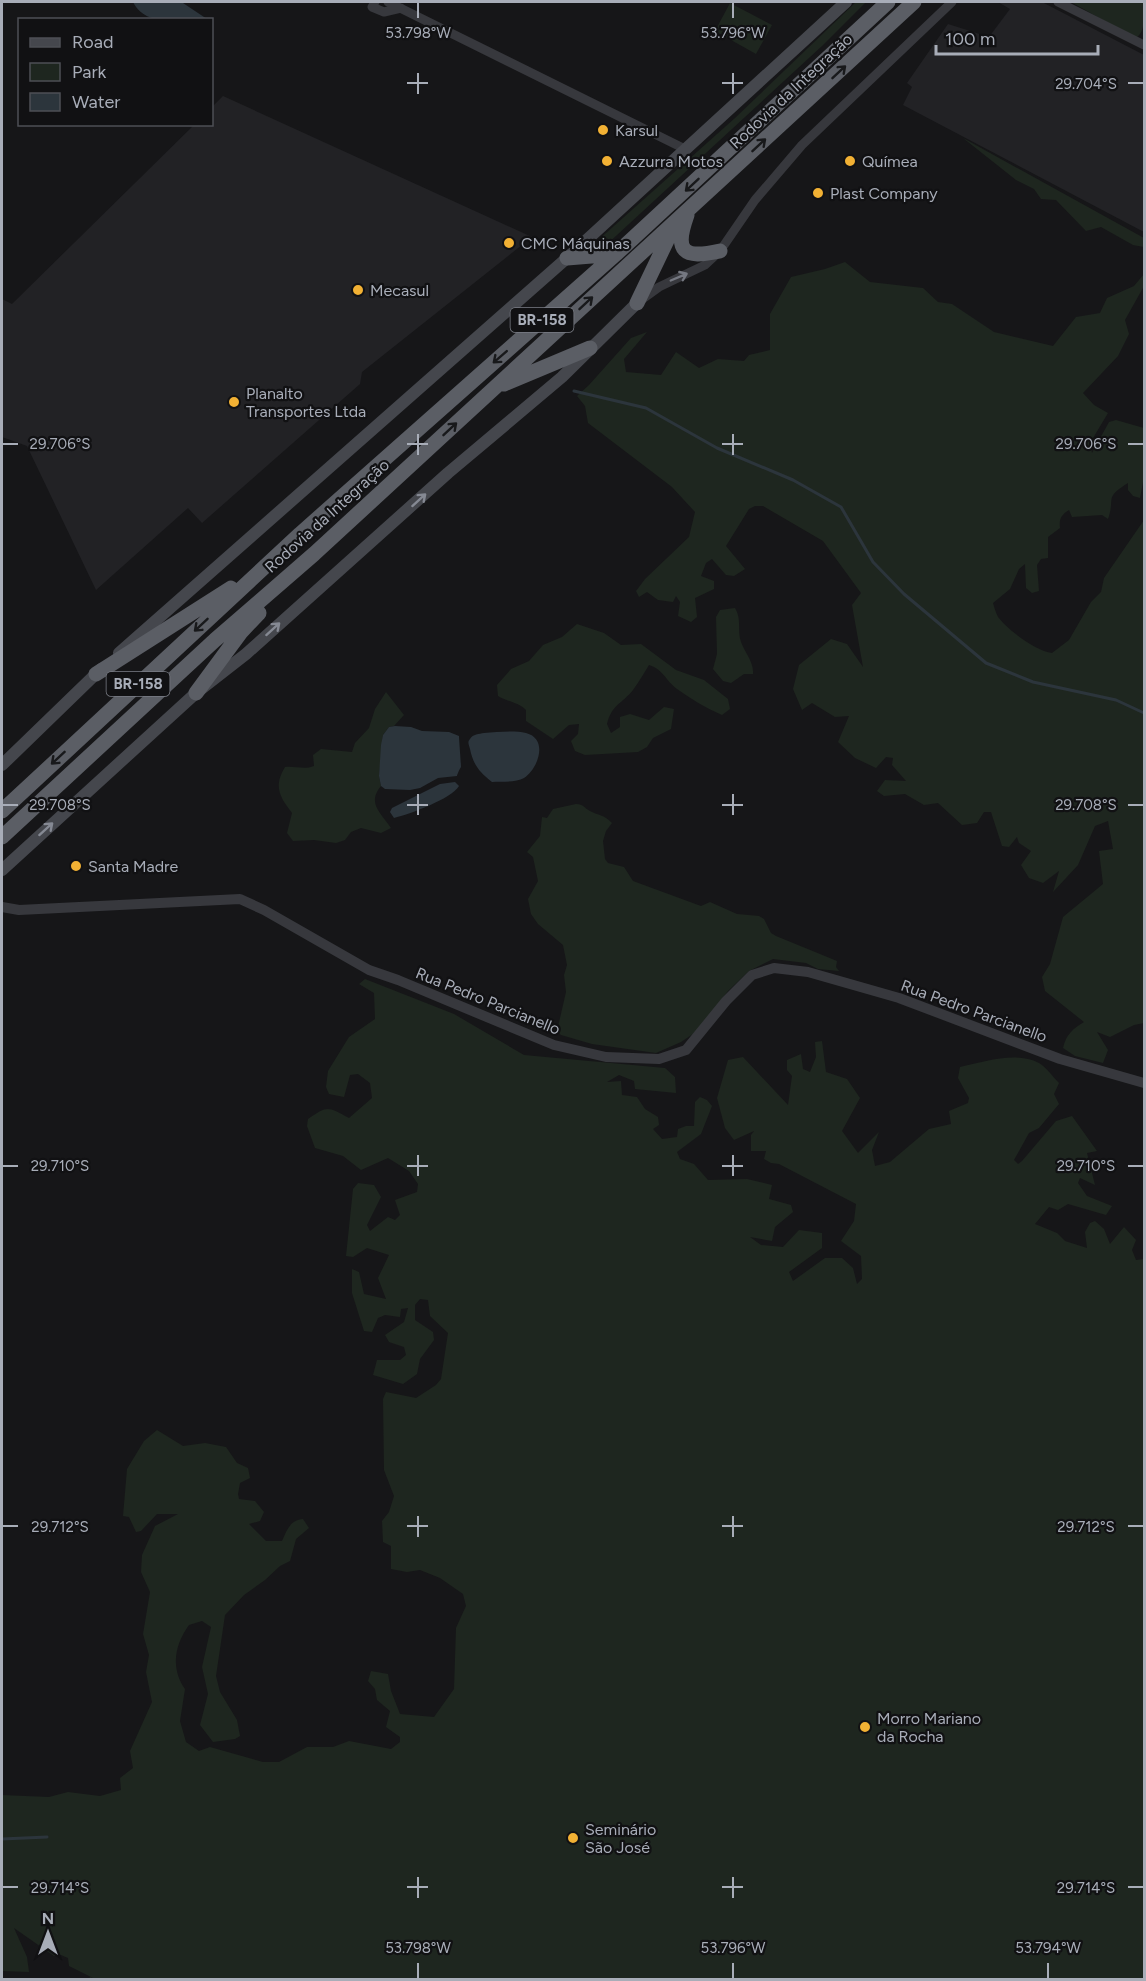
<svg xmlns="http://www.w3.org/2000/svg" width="1146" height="1981" font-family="Figtree,sans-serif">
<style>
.built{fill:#222225}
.green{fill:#1e261f}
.water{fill:#2c353c}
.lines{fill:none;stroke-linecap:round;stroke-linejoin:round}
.stream{stroke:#2c353c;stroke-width:3}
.minor{stroke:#37383d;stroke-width:9}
.tertiary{stroke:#37383d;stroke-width:10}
.secondary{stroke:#45474d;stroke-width:12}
.trunk{stroke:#5b5e65;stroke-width:15}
.oneway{stroke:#18191b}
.oneway2{stroke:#757881}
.oneway3{stroke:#858993}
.ticks{fill:none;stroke:#a8adb8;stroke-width:2}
.poi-dot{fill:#f2b134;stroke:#111113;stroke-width:2}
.labels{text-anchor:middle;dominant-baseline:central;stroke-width:4.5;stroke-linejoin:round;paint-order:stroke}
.shield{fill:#111113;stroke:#7b7e86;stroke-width:1.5}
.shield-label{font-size:15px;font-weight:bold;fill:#a8adb8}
.street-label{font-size:16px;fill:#a8adb8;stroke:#111113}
.poi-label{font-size:16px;fill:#a8adb8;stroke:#111113;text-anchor:start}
.ticks-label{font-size:15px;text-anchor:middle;fill:#a8adb8;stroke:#111113;stroke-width:4.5;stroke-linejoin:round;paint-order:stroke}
</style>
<rect width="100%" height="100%" fill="#161618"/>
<path class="built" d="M998,2H1042L1144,55V232L903,105L912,87L907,83L948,24L989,37L1010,9Z
M223,96L532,237L362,372L360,384L202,523L188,508L96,590L27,446L2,437V299L12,304L194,125L212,124V107Z"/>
<path class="green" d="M856,2H866L822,46L604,247L587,250L735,118Z
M1071,2H1144C1144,15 1146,33 1135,38Z
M730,3L772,25L756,54L715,31Z
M963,138L1144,238V247L1133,245L1101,227L1086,231L1056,200L1041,199L1034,189L1016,180Z
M845,262L870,282L923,288L938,302L952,304L994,332L1053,346L1076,317L1100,313L1107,298L1134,286L1144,274V286L1125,320L1129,334L1118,356L1083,393L1094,405L1108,413L1090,443L1092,453L1109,422L1116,420L1144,428V477L1140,498L1133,496L1128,490V483C1103,499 1116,497 1108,519L1102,515L1072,517L1069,510C1061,515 1059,519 1060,528L1048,537V558L1041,559L1037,565L1039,591L1032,593L1026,588L1025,564L1019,569L1010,589L993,603C994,607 996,613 998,617C1008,630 1036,651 1052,653L1069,640L1091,602L1101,592L1104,578L1144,520V1023L1134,1025L1110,1037L1097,1032L1108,1050L1103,1063L1075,1056L1063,1048C1066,1034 1073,1029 1084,1022L1045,991L1042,977L1050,964L1063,917L1103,884L1099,851L1113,849L1108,821L1095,826L1078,865L1053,892L1059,871L1043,883L1029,878L1021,865L1031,851L1019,843L1017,837L1009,847L1002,846L991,812H984L977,823L962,825L938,803L924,805L905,794L884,796L877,791L885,780L906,781L892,765L893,758L886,757L876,768L855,758L838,742L849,716L835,717L812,703L802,710L793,689L799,665L831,639L847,644L863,667L852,605L861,593L823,541L763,506H755L749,509L726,546L745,569L734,576L726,575L712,559L706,563L701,576L714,581V589L695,598L697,617L691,622L678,616L680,602L676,596L673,602L658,600L647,592L639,597L636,591L645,579L689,537L695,512L672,487L588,423L585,406L577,396L589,385L631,338L647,332L624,359L626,372L661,375L676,352L699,368L718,359L744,361L749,355L770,350V314L791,277L825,269Z
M735,608C742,619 737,631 741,642C745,653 754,662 753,674H744L731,683L723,681L713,669L717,654L716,617L720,610Z
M577,624L604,633L621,645L641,644L676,670L704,680L728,699L730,709L722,715C706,708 691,699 677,689C665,680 664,670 649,665C644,673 639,682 633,690C622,704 612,704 607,724L611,733L620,727V717L630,714L649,720L664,707L674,709L671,729L653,738L647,747L638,752L585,755L575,751L571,741L578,734L579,724L569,725L553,739L526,721V710C518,702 508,702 498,696L497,685L511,669L529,661L543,645L562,637Z
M386,692L404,715L394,726L389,727L383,735L379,776L381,786C367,803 380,812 391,828L381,833L361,828L351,832L345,840L336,843L314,840L293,841L287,833L292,813C280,797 273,787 285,767C296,766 304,770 314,766L313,755L321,749L352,752L355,743L369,728L375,709Z
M576,804C584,804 584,808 590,811C599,816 603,814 612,823L606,831L603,841L605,859L608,863L624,867L633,881L701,906L710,902L737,914L759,916L764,919L771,933L776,936L837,961L836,967L839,971L818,969L806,963L773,959L749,971L728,991L696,1032L681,1042L656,1053L592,1044L561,1035L557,1031L566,992L564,975L567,965L563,945L538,924L531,914L528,899L538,881L533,857L527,852L540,836L542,817L547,818L553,809Z
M365,979L454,1014L524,1055L665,1068L675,1077L676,1093L635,1089L634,1081L619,1075L607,1082L621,1081L622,1095L637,1097L645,1109L658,1117L659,1125L653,1129L662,1139L677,1137L678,1129L686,1126H694L695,1102L700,1097L707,1100L712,1106L701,1134L677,1152L680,1159L694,1164L708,1180L747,1179L772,1185L769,1199L791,1205L793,1212L775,1227L772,1241L750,1237L761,1245L783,1247L799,1230L822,1233V1248L789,1272L793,1281L825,1258H842L853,1268L857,1284L862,1279L861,1256L841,1241L854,1221L856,1204L779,1164L771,1163L764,1159L766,1151H751V1135L754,1131L734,1140L725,1128L717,1098L728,1060L743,1057L788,1105L792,1076L787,1070V1060L801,1054L803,1069L810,1072L816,1057L815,1042L822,1041L826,1072L847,1079L860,1098L842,1131L858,1153L879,1132L872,1150L875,1166L890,1162L929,1129L951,1124L949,1111L968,1103L969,1098L958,1078L960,1067C984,1062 1016,1051 1039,1063C1046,1067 1053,1077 1059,1083L1054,1094L1059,1104L1039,1128L1029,1133L1014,1160L1018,1164L1022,1161L1056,1121L1072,1116L1097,1151L1087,1153L1095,1185L1080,1178L1078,1183L1087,1196L1112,1206L1106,1215L1068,1204L1058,1210L1049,1207L1035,1224L1057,1233L1065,1241L1087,1248L1085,1232L1090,1223L1095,1221L1104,1229L1110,1244L1124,1227L1136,1240L1132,1250L1136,1260L1144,1259V1979L96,1980L91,1977L92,1979L85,1980L91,1977L69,1966L68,1958L61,1955L54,1956L14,1928L27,1957L29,1972L2,1971V1795L49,1797L68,1792L100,1796L121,1790L120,1778L133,1768L130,1751L152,1702L146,1672L149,1655L143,1634L150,1592L141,1572L142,1555L155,1526L178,1514H157L141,1531L136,1532L129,1517L123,1516L127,1469L144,1441L157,1430L183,1446L205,1443L226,1447L237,1463L248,1468L250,1478L240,1483L238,1494L239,1499L255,1501L264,1512L260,1521L249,1524L266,1541H282C287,1530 290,1520 303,1519L309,1528L296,1539L290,1561L280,1566L265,1580L244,1595L225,1615L216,1676L220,1692L237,1720L240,1736L235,1739L213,1742L200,1725L208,1694L202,1667L211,1627L202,1621L189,1625C175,1644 170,1668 185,1689L180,1721L186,1742L199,1751L210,1747L263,1762H279L307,1747H333L349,1741L391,1749L400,1742V1737L386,1727L390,1711L377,1700L375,1689L368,1681L371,1671L388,1674L391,1691L400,1714L434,1717L454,1689L456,1628L466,1606L463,1594L440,1578L420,1570L407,1572L391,1569V1546L383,1542L382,1521L389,1512L394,1496L384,1470L383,1399L386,1392L416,1398L436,1385L441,1379L448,1333L430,1316L428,1300L420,1299L415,1305V1320L433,1332L434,1340L420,1359L417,1374L403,1384L373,1375L377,1360H400L406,1355L404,1347L389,1342L385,1335L404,1322L408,1308L401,1309L400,1317L385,1315L378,1318L372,1332L364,1331L352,1293V1269L359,1272L364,1294L386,1299L378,1278L389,1255L367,1248L353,1257L346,1256L353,1189L358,1183L374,1185L381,1197L367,1225L370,1231L388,1217L395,1220L400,1215L395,1200L417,1192L418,1184L409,1171L388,1158L361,1170L343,1156L315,1148L307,1126L308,1119C329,1105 327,1107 349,1118L372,1098L370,1083L358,1074L350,1075L344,1097L329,1094L326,1087L328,1071L349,1037L375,1019L374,993L359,984Z"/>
<path class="water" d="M133,2L183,3L207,19C182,20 146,28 133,2Z
M395,726L411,727L422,731L449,732L459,736C459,739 461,763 461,767C460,768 457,775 457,776L438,778L420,788L410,790L385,789L381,786L379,776L381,745L383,735L389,727Z
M484,733C497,732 514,730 526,733C549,739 538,769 524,778C516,783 501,781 492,782C479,772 473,764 470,749C469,745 467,742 470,739C473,734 479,734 484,733Z
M455,782L459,786C451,799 410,814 394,818L390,812L392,808L440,784Z"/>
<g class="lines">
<path class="stream" d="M574,391L646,408L717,448L793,480L841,507L873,562L904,594L986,663L1033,682L1116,700L1144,713
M2,1839L47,1837"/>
<path class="minor" d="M375,2L372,7L384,12L401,8
M388,2L685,149
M1058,2L1144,45
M641,300L659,287L705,265L720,251L755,200L802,145L952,2"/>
<path class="tertiary" d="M2,907L19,910L240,899L264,910L369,970L398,980L554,1045L606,1057L659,1059L686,1050L726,1001L752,975L774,968L808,972L899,998L1060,1059L1144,1083"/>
<path class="secondary" d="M119,653L567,258L846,2
M2,765L101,669
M2,870L196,693L246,654L448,473L562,377L637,303"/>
<path class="trunk" d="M687,215C674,252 683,259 720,251
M567,258L616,254
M637,303L672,230
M504,384L590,348
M96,674L231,588
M196,693L241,632L259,613
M2,811L300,534L616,254L888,2
M2,837L215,640L314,554L914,2"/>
</g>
<defs><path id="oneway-shaft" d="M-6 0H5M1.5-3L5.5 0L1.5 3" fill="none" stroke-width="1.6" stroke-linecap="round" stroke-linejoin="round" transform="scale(1.5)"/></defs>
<g class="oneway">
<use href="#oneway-shaft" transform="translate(839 72) rotate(-43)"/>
<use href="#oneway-shaft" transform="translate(759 145) rotate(-43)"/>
<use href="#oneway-shaft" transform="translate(692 185) rotate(137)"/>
<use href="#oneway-shaft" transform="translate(586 303) rotate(-43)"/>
<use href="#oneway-shaft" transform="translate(500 357) rotate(139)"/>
<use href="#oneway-shaft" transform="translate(450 429) rotate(-43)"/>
<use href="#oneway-shaft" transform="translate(201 625) rotate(137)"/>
<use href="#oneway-shaft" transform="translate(58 758) rotate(137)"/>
</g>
<use class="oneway2" href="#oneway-shaft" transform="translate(679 277) rotate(-23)"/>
<g class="oneway3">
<use href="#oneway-shaft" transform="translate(419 500) rotate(-42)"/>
<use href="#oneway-shaft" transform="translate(273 629) rotate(-42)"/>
<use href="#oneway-shaft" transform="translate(46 829) rotate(-42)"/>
</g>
<path class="ticks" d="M418,3V18M733,3V18M418,73V94M733,73V94M407,83H428M722,83H743M1128,83H1143M418,434V455M733,434V455M3,444H18M407,444H428M722,444H743M1128,444H1143M418,794V815M733,794V815M3,805H18M407,805H428M722,805H743M1128,805H1143M418,1155V1176M733,1155V1176M3,1166H18M407,1166H428M722,1166H743M1128,1166H1143M418,1516V1537M733,1516V1537M3,1526H18M407,1526H428M722,1526H743M1128,1526H1143M418,1877V1898M733,1877V1898M3,1887H18M407,1887H428M722,1887H743M1128,1887H1143M418,1963V1978M733,1963V1978M1048,1963V1978"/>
<g class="poi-dot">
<circle cx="603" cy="130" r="6"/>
<circle cx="607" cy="161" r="6"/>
<circle cx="850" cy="161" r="6"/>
<circle cx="818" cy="193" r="6"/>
<circle cx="509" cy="243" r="6"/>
<circle cx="358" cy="290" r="6"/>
<circle cx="234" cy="402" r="6"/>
<circle cx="76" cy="866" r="6"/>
<circle cx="865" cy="1727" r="6"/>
<circle cx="573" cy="1838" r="6"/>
</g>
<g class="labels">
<g class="shield">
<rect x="510.5" y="308" width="63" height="24" rx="4.5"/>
<rect x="106.5" y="672" width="63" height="24" rx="4.5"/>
</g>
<g class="shield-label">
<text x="542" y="320">BR-158</text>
<text x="138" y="684">BR-158</text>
</g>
<g class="street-label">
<text transform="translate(791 91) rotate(-43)">Rodovia da Integração</text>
<text transform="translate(327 516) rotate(-42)">Rodovia da Integração</text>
<text transform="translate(488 1001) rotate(22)">Rua Pedro Parcianello</text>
<text transform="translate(974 1011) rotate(20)">Rua Pedro Parcianello</text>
</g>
<g class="poi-label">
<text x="615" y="130">Karsul</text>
<text x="619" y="161">Azzurra Motos</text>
<text x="862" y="161">Químea</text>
<text x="830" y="193">Plast Company</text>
<text x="521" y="243">CMC Máquinas</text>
<text x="370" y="290">Mecasul</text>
<text x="246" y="393">Planalto<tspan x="246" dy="18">Transportes Ltda</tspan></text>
<text x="88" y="866">Santa Madre</text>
<text x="877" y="1718">Morro Mariano<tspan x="877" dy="18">da Rocha</tspan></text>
<text x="585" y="1829">Seminário<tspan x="585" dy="18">São José</tspan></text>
</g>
</g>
<g class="ticks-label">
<text x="418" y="38">53.798°W</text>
<text x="733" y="38">53.796°W</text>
<text x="1086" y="89">29.704°S</text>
<text x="60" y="449">29.706°S</text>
<text x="1086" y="449">29.706°S</text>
<text x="60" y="810">29.708°S</text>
<text x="1086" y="810">29.708°S</text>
<text x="60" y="1171">29.710°S</text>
<text x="1086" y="1171">29.710°S</text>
<text x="60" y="1532">29.712°S</text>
<text x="1086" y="1532">29.712°S</text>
<text x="60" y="1893">29.714°S</text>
<text x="1086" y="1893">29.714°S</text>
<text x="418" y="1953">53.798°W</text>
<text x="733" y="1953">53.796°W</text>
<text x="1048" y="1953">53.794°W</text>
</g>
<rect width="1146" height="1981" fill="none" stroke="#a8adb8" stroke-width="6"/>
<rect x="18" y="18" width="195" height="108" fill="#111113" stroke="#4d4f55" stroke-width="1.5"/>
<rect x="30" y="38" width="30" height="9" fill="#45474d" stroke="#4d4f55" stroke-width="1.5"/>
<text x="72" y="48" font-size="18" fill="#a8adb8">Road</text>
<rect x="30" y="63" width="30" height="18" fill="#1e261f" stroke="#4d4f55" stroke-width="1.5"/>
<text x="72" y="78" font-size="18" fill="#a8adb8">Park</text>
<rect x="30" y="93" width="30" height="18" fill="#2c353c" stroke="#4d4f55" stroke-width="1.5"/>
<text x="72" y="108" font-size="18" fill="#a8adb8">Water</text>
<g transform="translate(48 1933)" stroke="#111113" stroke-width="4.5" paint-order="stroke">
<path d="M0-4.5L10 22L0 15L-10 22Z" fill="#a8adb8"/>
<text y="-9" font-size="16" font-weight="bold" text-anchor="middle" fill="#a8adb8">N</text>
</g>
<path d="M936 45v9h162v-9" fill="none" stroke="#a8adb8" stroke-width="3"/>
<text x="945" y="45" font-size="18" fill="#a8adb8" stroke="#111113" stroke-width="4.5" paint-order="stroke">100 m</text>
</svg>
